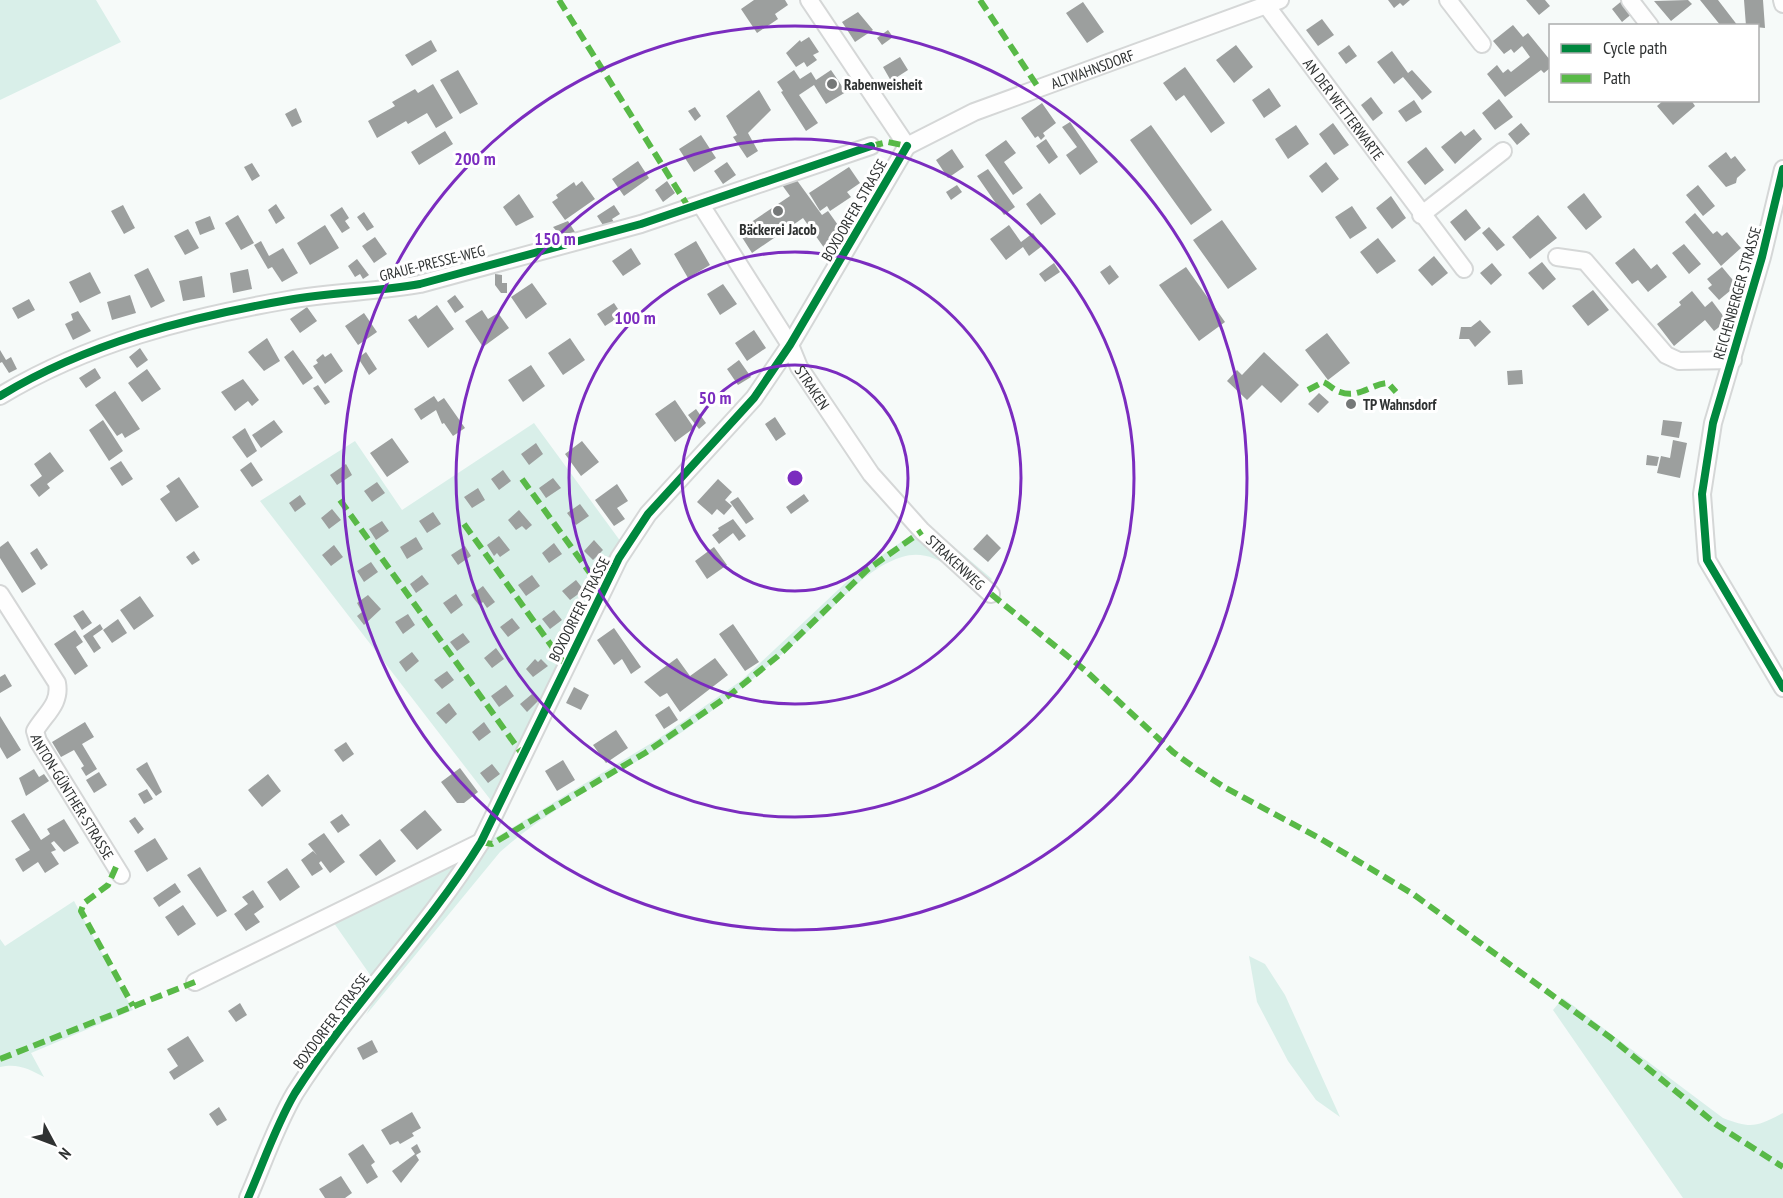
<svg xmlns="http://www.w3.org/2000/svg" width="1783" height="1198" font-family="'PT Sans Narrow',sans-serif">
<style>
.green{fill:#d9efe9}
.building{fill:#9c9f9e}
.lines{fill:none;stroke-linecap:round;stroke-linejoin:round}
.minor-casing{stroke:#d5d7d7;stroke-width:20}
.minor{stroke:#fefefe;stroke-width:16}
.quiet{stroke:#58b947;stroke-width:6;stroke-dasharray:12 6;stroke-linecap:butt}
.cycleway-casing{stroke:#fff;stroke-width:11}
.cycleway{stroke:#00873e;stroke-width:8}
.ring{fill:none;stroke:#7b2cbf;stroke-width:3}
.poi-dot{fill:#757878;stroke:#fff;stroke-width:2}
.labels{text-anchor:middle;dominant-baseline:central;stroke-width:6;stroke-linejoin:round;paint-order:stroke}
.street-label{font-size:15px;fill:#2f3232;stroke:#fff}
.poi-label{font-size:15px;font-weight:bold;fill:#2f3232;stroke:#fff;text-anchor:start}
.centre{fill:#7b2cbf;stroke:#fff;stroke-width:3}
.ring-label{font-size:18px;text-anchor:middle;font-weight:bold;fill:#7b2cbf;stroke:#fff;stroke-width:6;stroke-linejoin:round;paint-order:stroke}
</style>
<rect width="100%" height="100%" fill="#f6faf9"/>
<path class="green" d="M0,0H96L121,42L0,100Z
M534,423L621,542L493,803L260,501L355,441L402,510Z
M927,524L992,579L981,592C958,574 934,547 902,557C869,567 844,597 820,620C771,666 719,708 663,745C609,780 548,809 500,852L366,1015L380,989L329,916L500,835L658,739L742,680L855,574Z
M74,901L133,1010L31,1053L44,1077C29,1069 18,1063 0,1067V939L5,946Z
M1249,956L1265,964L1285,995L1340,1117L1316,1100L1288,1061L1257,1002Z
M1563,998L1723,1118C1751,1129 1757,1127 1783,1113V1198H1683L1553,1010Z"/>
<path class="building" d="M754,0H785L788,5L775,14L778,19L757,33L741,9Z
M1388,0H1410L1403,6L1400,3L1394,8Z
M1526,0H1545L1550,6L1539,15Z
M1623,0L1634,12L1622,22L1612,9Z
M1688,0L1692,4L1671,21L1654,1Z
M1700,0H1718L1738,26H1721Z
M1744,0H1763L1765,28L1746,26Z
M1083,2L1104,32L1087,43L1066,13Z
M858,12L873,30L855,42L842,22Z
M1322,19L1334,35L1318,46L1306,30Z
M1513,25L1523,37L1528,33L1550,60V68L1544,73L1541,70L1505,97L1487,74L1497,65L1503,73L1508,69L1511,72L1530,57L1522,46L1514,53L1511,49L1504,54L1493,41Z
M888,30L893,37L882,45L877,38Z
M809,37L819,52L813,55L817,60L807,67L804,62L796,67L786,53L800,40L801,42Z
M431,40L437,51L412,66L405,55Z
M1236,45L1253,67L1234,83L1216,60Z
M1349,45L1357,56L1346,64L1338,53Z
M1392,51L1408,73L1412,70L1432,92L1422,100L1403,77L1394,84L1377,62Z
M900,57L908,70L891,81L883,67Z
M1185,67L1225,123L1211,133L1184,95L1176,101L1163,83Z
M458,70L478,104L460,114L440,80Z
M794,70L800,79L811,72L816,80L831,70L846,92L826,104L814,85L799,95L818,123L806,131L781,92L783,91L777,82Z
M433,84L453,118L436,128L427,113L408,124L406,121L377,138L368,121L395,106L392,102L415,89L418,93Z
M1269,88L1281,106L1264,118L1252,100Z
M759,90L771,110L748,133L758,151L747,158L733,137L737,135L726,116Z
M1371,97L1383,113L1373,121L1361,105Z
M1499,99L1513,117L1495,130L1482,113Z
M1414,100L1422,112L1406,122L1398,111Z
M1664,100H1691L1695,106L1673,125L1657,106Z
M1042,103L1056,123L1043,133L1045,136L1041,140L1038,136L1035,138L1021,118Z
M695,107L701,116L695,121L688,111Z
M296,108L302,122L292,127L285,114Z
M1070,122L1098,162L1080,175L1066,155L1077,147L1062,127Z
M1333,123L1349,145L1334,155L1319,134Z
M1521,123L1530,134L1517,145L1508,134Z
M1151,125L1212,210L1191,225L1130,140Z
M1296,125L1309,144L1288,159L1275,139Z
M1474,129L1482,139L1455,164L1441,147L1461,131L1465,136Z
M445,131L453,144L419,165L411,152Z
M701,135L716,158L694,172L679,149Z
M1046,139L1058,157L1049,164L1036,146Z
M1006,140L1016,153L1004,162L1023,188L1013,195L985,155Z
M1426,147L1444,170L1425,185L1407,162Z
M952,149L964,167L948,178L936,160Z
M1726,152L1731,159L1735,156L1746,170L1737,178L1736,183L1726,187L1708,166Z
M638,161L649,178L624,196L612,179Z
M727,162L736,175L723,184L714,171Z
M1326,162L1339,179L1322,193L1309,176Z
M252,163L260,176L252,181L244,167Z
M849,167L860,183L847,192L851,197L830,211L827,206L820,211L809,193Z
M988,169L1015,207L1004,215L977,176Z
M796,179L822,215L828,211L845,235L837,240L839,246L832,259L803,218L752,253L738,231L790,196L782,185Z
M582,181L595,199L565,220L552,202L558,198L556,195L574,182L576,186Z
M667,181L675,193L663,202L655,190Z
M957,185L962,192L951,200L946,192Z
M1698,185L1715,206L1703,216L1686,195Z
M1040,193L1056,214L1041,225L1026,204Z
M1584,193L1602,217L1586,230L1567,207Z
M519,194L534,217L516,226L503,207Z
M1391,196L1406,218L1392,229L1376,208Z
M276,204L285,218L276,224L268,210Z
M123,205L135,228L124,234L111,211Z
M614,205L620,214L612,219L614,222L603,225L597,216Z
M1352,206L1367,228L1350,239L1335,217Z
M342,207L349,218L345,221L350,228L342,233L330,215Z
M1466,209L1481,228L1465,241L1450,222Z
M364,212L374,227L367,231L357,217Z
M1695,213L1713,234L1717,231L1722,236L1727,232L1741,248L1721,266L1685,222Z
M238,215L254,243L241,250L225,223Z
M1538,215L1557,238L1530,259L1512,237Z
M210,216L215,229L200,235L195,222Z
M1222,220L1257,269L1228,289L1193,240Z
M568,221L575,232L561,236L553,227Z
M325,225L339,248L310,265L297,243Z
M1009,225L1021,242L1033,233L1042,246L1029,256L1023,247L1006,260L990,239Z
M1489,227L1505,245L1497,251L1482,233Z
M188,229L199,248L185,255L174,236Z
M375,237L387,254L374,263L362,246Z
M1378,238L1396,261L1377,274L1360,252Z
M261,241L269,256L283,248L298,273L282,282L272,267L268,269L254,245Z
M696,241L710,265L688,278L674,254Z
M1684,244L1701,264L1689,274L1672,253Z
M631,248L641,264L623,276L612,261Z
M1634,248L1651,269L1657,264L1667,277L1648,292L1638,280L1632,284L1615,263Z
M1434,256L1448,273L1432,286L1418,270Z
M357,259L369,275L363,279L360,274L355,277L348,266Z
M1542,262L1556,279L1543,290L1528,273Z
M1054,263L1060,272L1045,282L1039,274Z
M1492,263L1502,275L1491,285L1480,273Z
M1110,265L1119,277L1109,285L1100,272Z
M1186,267L1225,322L1199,341L1159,285Z
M1722,267L1737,285L1719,300L1708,288L1712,285L1707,279Z
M148,268L165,301L151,308L134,275Z
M248,269L252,289L233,293L230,273Z
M90,272L101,293L80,303L69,282Z
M495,274L502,275V283H507V293H501L495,285Z
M202,276L205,297L183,301L179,281Z
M532,283L547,304L526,319L511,297Z
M723,284L737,304L720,315L707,294Z
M1593,290L1609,310L1588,326L1572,306Z
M1692,291L1705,307L1712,301L1727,321L1714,331L1705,320L1674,346L1657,324L1681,305L1679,302Z
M130,295L136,313L112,320L107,302Z
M455,295L464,307L455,313L447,301Z
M29,299L35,310L18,319L12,308Z
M614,303L622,315L605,326L597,314Z
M437,305L454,329L428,348L408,320L416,315L418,319Z
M307,307L317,321L300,333L290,319Z
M482,310L488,319L498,313L509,328L483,347L465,321Z
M78,311L91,331L73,340L65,324L73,320L71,314Z
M364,313L377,332L358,345L345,326Z
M1480,320L1491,332L1475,347L1469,339H1459L1461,327H1471Z
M754,330L766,348L747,361L735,343Z
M1327,333L1350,363L1328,380L1305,350Z
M267,338L280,361L264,371L248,352Z
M570,338L585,360L563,375L548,353Z
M140,348L148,360L137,368L129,357Z
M0,350L6,360L11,357L17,369L9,373L2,362L0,363Z
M293,350L313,378L303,385L284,357Z
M366,352L377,369L369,375L358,358Z
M1264,352L1299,385L1281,403L1262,385L1247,400L1227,381L1237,370L1242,375Z
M331,353L343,371L325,384L313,366L318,363L316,360L323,354L325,357Z
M739,360L751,377L738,385L727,369Z
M531,365L545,386L523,402L508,380Z
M95,368L101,378L86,388L79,378Z
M147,369L161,389L142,402L128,383Z
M1522,370L1523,384L1508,385L1507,371Z
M243,379L259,400L252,406L248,401L235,411L221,392Z
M318,385L330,402L325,405L313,388Z
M115,391L140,429L125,438L122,433L117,436L95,405Z
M1319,393L1329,402L1318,413L1308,404Z
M434,396L438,402L444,398L465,428L453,436L444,423L442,424L436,410L421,420L414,409Z
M675,400L694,428L675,442L655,414Z
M696,409L706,423L699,429L688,415Z
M775,417L786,434L776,441L765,424Z
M103,420L123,451L109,461L89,430Z
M274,420L283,432L261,448L252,435Z
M1663,420L1682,422L1679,438L1661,435Z
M245,428L257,451L247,458L232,437Z
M392,438L409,462L387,477L370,453Z
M1673,440L1687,443L1680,478L1657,473L1661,456L1670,458Z
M582,441L599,462L581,476L565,454Z
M536,443L543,454L529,465L521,454Z
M50,452L64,471L47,484L50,488L39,497L30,485L42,476L34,464Z
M1647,455L1659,457L1657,466L1646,465Z
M121,461L133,479L122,486L110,468Z
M251,462L263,480L252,487L240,470Z
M346,464L352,475L337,485L330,475Z
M503,470L511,481L499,490L491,479Z
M179,477L199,507L176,522L160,499L170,492L166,486Z
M553,478L561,488L546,498L539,488Z
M718,479L732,492L725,500L732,506L724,515L717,509L712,515L697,502Z
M377,482L385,493L372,502L364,491Z
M617,484L628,501L617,508L625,519L614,526L595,500Z
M478,488L485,500L472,508L464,497Z
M804,494L809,501L791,514L786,507Z
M300,495L306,504L295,512L289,503Z
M738,497L754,519L746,524L730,502Z
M580,504L589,516L576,525L567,513Z
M332,509L341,520L329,529L321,518Z
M519,510L532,525L526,530L522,526L516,530L508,520Z
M433,512L441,524L427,533L419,521Z
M733,519L746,536L739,541L733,533L719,544L712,535L719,530L718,528Z
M382,521L389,531L376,540L369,529Z
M987,534L1001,548L988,562L973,549Z
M499,536L510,550L500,557L497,553L494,556L487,545Z
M416,537L423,549L407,559L400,547Z
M594,540L603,550L593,560L584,551Z
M8,541L36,584L22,593L0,558V547Z
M554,543L562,554L549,563L542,553Z
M334,545L343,557L331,566L322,555Z
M465,546L471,556L458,565L451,555Z
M714,547L727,565L707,579L695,561Z
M37,548L48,565L41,570L30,553Z
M194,551L200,560L192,565L186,557Z
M371,562L378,572L364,582L357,571Z
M422,575L429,584L416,593L410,584Z
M532,575L540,586L526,596L518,585Z
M576,580L584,590L570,600L562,591Z
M483,586L495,602L487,608L483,602L479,605L471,595Z
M456,594L463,605L451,614L443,603Z
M368,595L381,609L364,625L357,616L362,612L357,603Z
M140,596L154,616L134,630L120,610Z
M83,610L92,623L82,630L73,616Z
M554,610L562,620L550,629L542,619Z
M408,614L415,625L403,634L395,622Z
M512,618L520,628L508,637L500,627Z
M118,619L127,633L112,643L103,630Z
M100,624L103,629L93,636L101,648L94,653L83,636Z
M733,624L759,662L745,671L719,634Z
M614,628L641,667L631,674L622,659L614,665L597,640Z
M75,630L83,642L76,647L88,666L75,675L54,644Z
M463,633L470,642L457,651L450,642Z
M496,648L504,659L492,668L484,658Z
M412,652L419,661L406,672L399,662Z
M677,658L690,676L715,658L728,675L680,712L667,693L660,697L644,682Z
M535,659L538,662L541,659L548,666L533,677L526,669Z
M447,671L454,680L442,689L434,680Z
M5,674L12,686L0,693V677Z
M506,685L514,696L499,707L491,696Z
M574,687L589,695L581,710L566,703Z
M532,694L538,701L527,712L520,704Z
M449,703L457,714L446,724L436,713Z
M669,706L678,720L664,729L655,715Z
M0,716L21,750L7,759L0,747Z
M85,722L94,737L82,744L97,769L86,776L81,768L84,766L74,750L61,757L52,742Z
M484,722L491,732L479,741L472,732Z
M616,730L628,748L606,763L593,745Z
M346,742L354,754L343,762L334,750Z
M563,760L575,780L557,791L545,771Z
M147,762L162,792L156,796L136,769Z
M492,764L500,774L488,783L480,773Z
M460,768L478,792L464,803H457L441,782Z
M34,769L39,777L44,774L49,781L26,796L19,778Z
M99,772L107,785L94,793L86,780Z
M268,774L281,791L262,807L248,790Z
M147,789L153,799L144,804L138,794Z
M425,810L442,830L417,850L400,830Z
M24,813L41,840L50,834L47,829L64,819L79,843L64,852L54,841L51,843L56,850L51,852L59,864L45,873L38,862L23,872L15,859L30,850L11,821Z
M342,814L350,825L338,833L330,822Z
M135,817L144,829L138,834L129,821Z
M324,833L345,862L330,873L321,861L319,863L323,869L312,876L301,860L313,851L317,855L308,844Z
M155,838L168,859L147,872L134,851Z
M380,839L396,861L376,876L359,855Z
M200,867L227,911L217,917L187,875Z
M287,868L300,887L280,901L267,882Z
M175,883L181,892L159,907L153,898Z
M253,890L264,907L254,914L260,922L246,931L234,914L248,904L242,897Z
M183,905L196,924L178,936L165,917Z
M240,1003L247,1015L236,1022L228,1011Z
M188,1036L204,1061L174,1080L169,1072L178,1066L167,1049Z
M372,1040L378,1052L363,1060L357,1048Z
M219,1107L227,1120L217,1126L209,1114Z
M412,1112L421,1128L412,1133L414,1136L400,1144L398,1141L390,1145L381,1130Z
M363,1144L375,1162L371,1165L378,1177L367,1184L348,1154Z
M417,1144L421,1152L416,1155L419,1160L401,1183L392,1171L415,1154L411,1148Z
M341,1176L352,1193L345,1198H325L319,1189Z"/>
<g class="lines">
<g class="minor-casing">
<g id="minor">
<path d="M809,0L907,146"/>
<path d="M1448,0L1482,44"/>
<path d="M1630,0L1650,26"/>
<path d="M1782,0L1783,4"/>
<path id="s1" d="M1266,5L1464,269"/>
<path id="s2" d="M907,146L974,112L1280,0"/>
<path d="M1783,169L1762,257L1713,423L1702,494L1707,560L1783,688"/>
<path id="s3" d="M701,205L790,345L799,367L871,474L922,531L991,594"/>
<path d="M1421,215L1503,151"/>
<path d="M1557,257L1585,261L1666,355L1679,361L1733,360"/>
<path d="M0,396C87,343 189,317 288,300C332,292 376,292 420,284L641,224L871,146"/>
<path id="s4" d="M0,594L57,683C61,704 45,714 35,731L38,741L121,875"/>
<path d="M195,982L481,842"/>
<path d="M248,1198C263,1164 276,1125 295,1093C351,1005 426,931 481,842L619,558L648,514L754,398L790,345L907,146"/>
</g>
</g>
<use href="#minor" class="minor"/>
<path class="quiet" d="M559,0L689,208
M980,0L1038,87
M871,146L888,142L907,146
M1308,390L1323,382C1329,384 1333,390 1340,392C1358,399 1371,384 1388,383L1396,392
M522,479L603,591
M340,500L522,754
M464,524L566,666
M991,594L1086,671L1173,752L1198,770L1224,787L1321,839L1413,894L1611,1038L1717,1125L1783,1167
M481,842L492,844L645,753L731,694L778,656L867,570L922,531
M116,867L108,885L84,903L81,911L133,1006
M0,1059L195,982"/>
<g class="cycleway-casing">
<path id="cycleway" d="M1783,169L1762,257L1713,423L1702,494L1707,560L1783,688
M0,396C87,343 189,317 288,300C332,292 376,292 420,284L641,224L871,146
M248,1198C263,1164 276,1125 295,1093C351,1005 426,931 481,842L619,558L648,514L754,398L790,345L907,146"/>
</g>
<use href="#cycleway" class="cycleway"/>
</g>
<g class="ring">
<circle cx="795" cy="478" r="113"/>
<circle cx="795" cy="478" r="226"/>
<circle cx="795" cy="478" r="339"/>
<circle cx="795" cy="478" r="452"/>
</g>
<g class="poi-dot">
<circle cx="832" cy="84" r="6"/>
<circle cx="778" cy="211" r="6"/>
<circle cx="1351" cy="404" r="6"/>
</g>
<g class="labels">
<g class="street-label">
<text stroke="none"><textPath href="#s2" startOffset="201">ALTWAHNSDORF</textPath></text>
<text stroke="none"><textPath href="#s1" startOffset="130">AN DER WETTERWARTE</textPath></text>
<text transform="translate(854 210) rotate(-60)">BOXDORFER STRASSE</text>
<text transform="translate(432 263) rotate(-14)">GRAUE-PRESSE-WEG</text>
<text transform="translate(1737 293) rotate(-74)">REICHENBERGER STRASSE</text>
<text stroke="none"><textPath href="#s3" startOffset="214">STRAKEN</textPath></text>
<text stroke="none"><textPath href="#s3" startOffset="441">STRAKENWEG</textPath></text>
<text transform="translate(579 609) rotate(-63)">BOXDORFER STRASSE</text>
<text stroke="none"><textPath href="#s4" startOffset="236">ANTON-GÜNTHER-STRASSE</textPath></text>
<text transform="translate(331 1021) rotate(-53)">BOXDORFER STRASSE</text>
</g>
<g class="poi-label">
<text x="844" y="84">Rabenweisheit</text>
<text x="778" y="229" text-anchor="middle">Bäckerei Jacob</text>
<text x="1363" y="404">TP Wahnsdorf</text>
</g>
</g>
<circle cx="795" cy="478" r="9" class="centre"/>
<g class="ring-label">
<text x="475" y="165">200 m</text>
<text x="555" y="245">150 m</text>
<text x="635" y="324">100 m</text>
<text x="715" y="404">50 m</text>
</g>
<rect x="1549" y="24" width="210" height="78" fill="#ffffff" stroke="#acadad" stroke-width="1.5"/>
<rect x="1561" y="44" width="30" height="9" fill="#00873e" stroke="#acadad" stroke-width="1.5"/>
<text x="1603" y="54" font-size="18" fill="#2f3232">Cycle path</text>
<rect x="1561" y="74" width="30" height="9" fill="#58b947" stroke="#acadad" stroke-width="1.5"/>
<text x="1603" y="84" font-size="18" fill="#2f3232">Path</text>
<g transform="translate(54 1144) rotate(131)" stroke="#ffffff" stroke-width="4.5" paint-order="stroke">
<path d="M0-4.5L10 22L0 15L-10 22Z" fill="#2f3232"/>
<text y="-9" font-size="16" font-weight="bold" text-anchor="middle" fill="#2f3232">N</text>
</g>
</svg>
